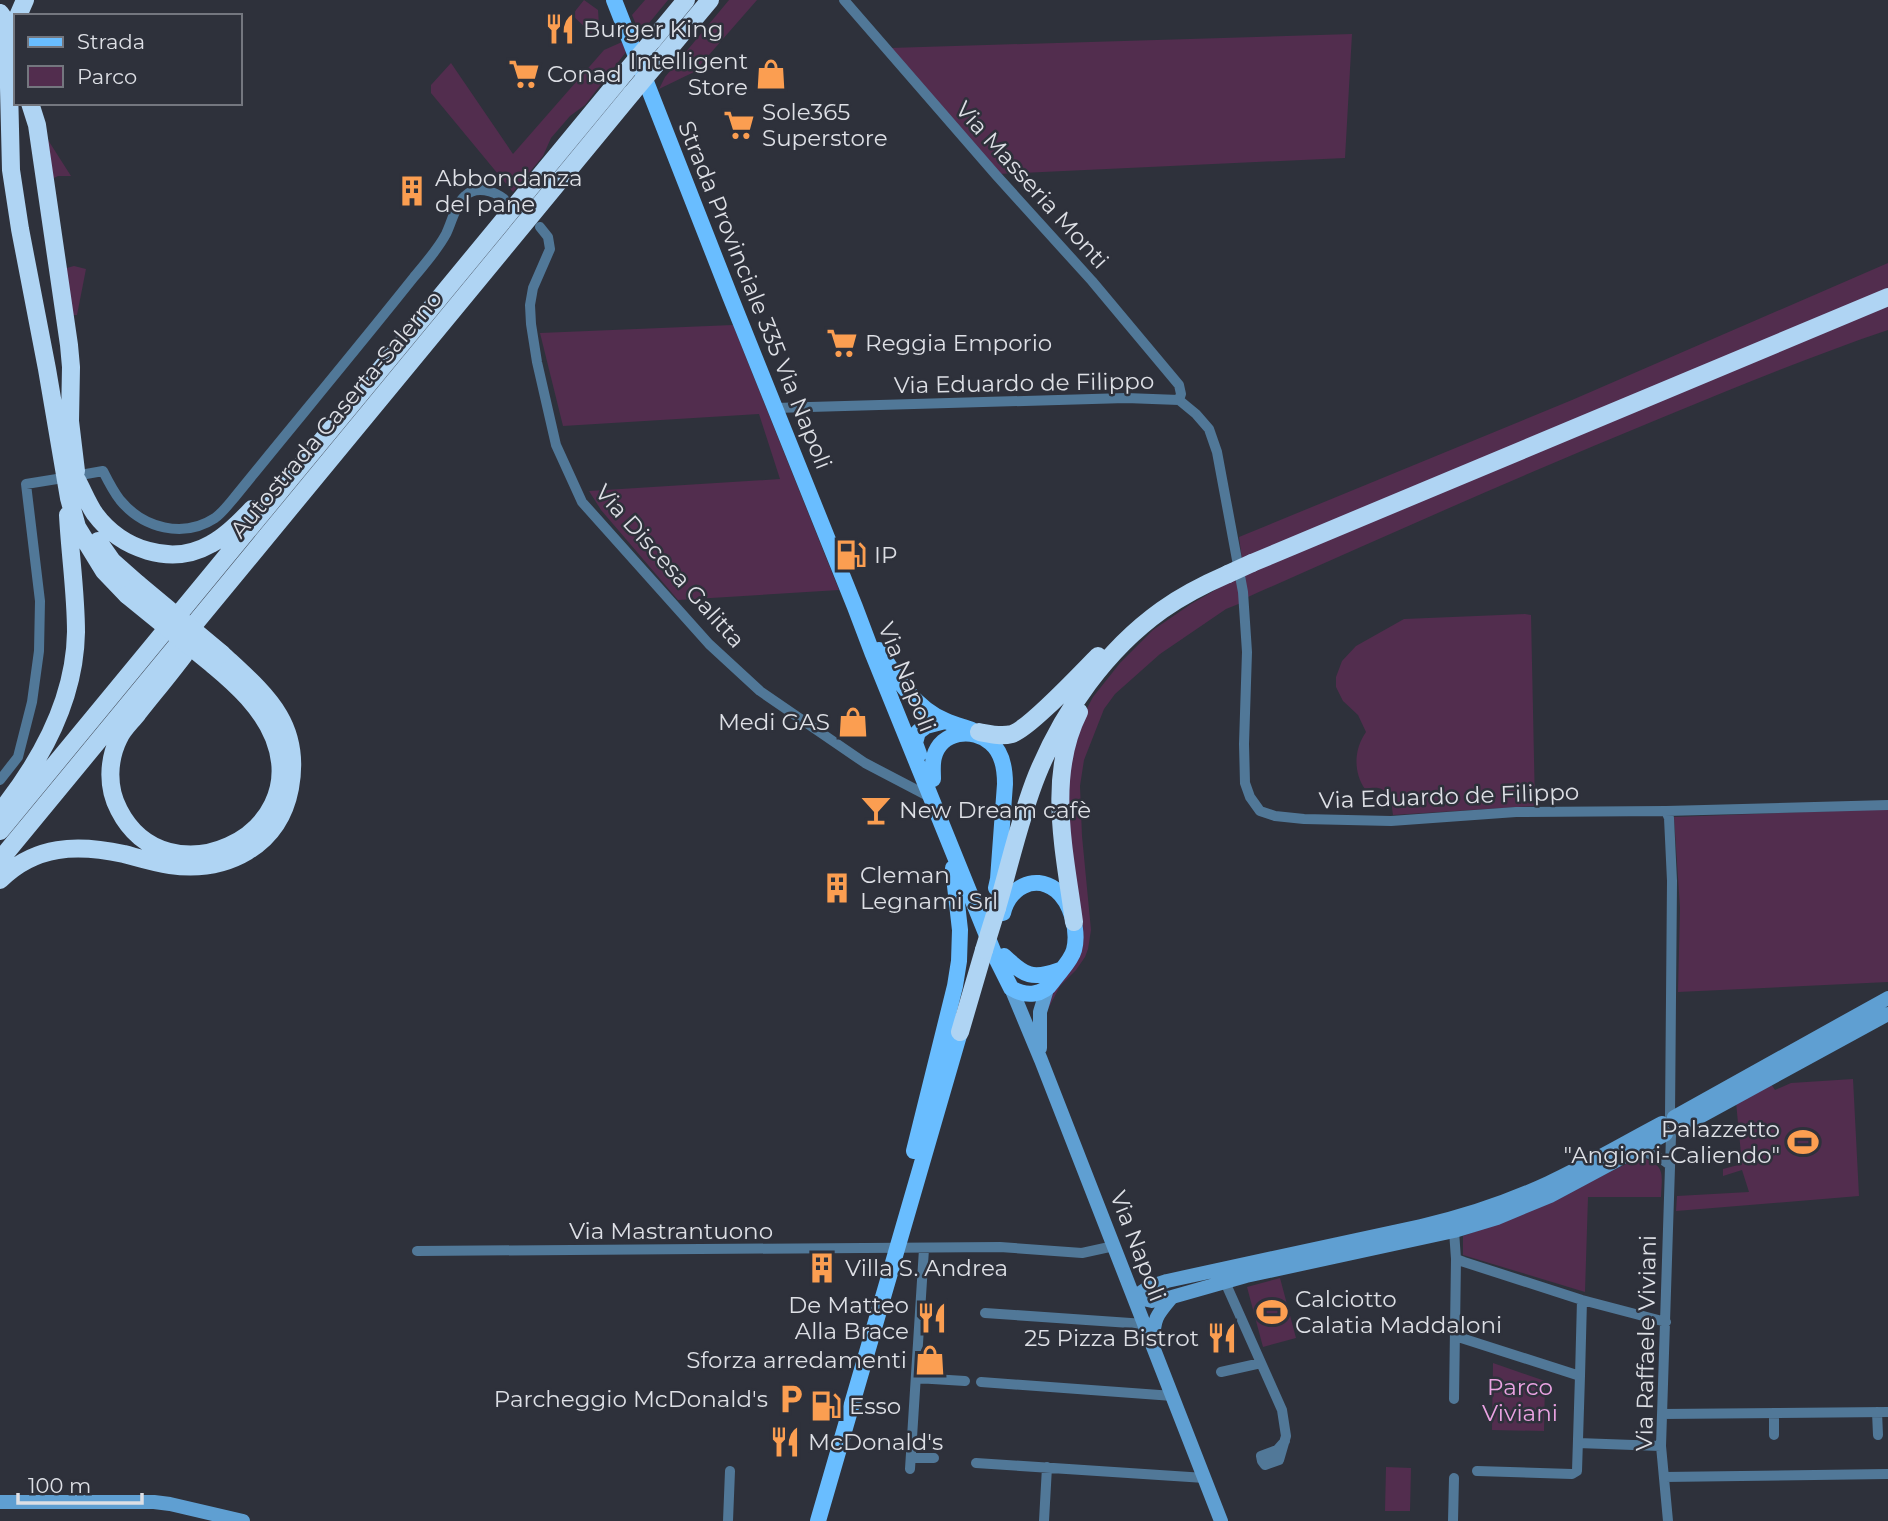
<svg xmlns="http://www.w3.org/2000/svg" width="1888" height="1521" font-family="Montserrat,sans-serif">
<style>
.green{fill:#522d4e}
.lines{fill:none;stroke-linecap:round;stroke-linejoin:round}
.street{stroke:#517898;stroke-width:10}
.secondary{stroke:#5f9fd2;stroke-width:14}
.primary{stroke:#69bdff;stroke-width:16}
.highway{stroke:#afd4f3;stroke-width:18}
.highway-bridge{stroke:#afd4f3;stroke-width:18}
.labels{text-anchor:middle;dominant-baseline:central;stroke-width:5;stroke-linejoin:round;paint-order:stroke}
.poi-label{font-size:23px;fill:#dddfe5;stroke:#2e313b;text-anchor:start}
.street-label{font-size:23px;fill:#dddfe5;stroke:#2e313b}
.park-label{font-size:23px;fill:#eba3e3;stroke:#2e313b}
</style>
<rect width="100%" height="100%" fill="#2e313b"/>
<path class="green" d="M584,0L598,10L599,25L591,33L572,15Z
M645,0H668L640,34L632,15Z
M729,0H757L694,72L659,89L665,77Z
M1352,34L1345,158L998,174L890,48Z
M622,42L626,52L585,105L570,116L551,138L543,156L513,192L431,93V85L451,63L513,154L604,50Z
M48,140L71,176H58L50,180L44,142Z
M1888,263V289L1242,559L1239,537L1572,400Z
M74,266L86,269L77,315H71L63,269Z
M1888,304V330C1811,356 1737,387 1661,418C1522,475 1385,536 1248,597L1244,574Z
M733,325L839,590L678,600L601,510L589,491L780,479L759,414L563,426L540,333Z
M1238,577L1241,603L1226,609L1160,654L1115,694L1104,709L1084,760L1080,786L1082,836L1091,930L1088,949L1085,957L1076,970L1060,986L1047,1011L1049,994L1069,969L1064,805L1077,727L1093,697L1120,663L1153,630L1191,604Z
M1525,614L1531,615L1535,806L1393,815C1391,795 1387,784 1365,789C1353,772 1354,749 1366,732L1358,715L1343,701L1336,687V677L1342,661L1356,646L1404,619Z
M1888,809V982L1678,992L1680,908L1674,817Z
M1853,1079L1859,1196L1676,1211L1677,1196L1749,1192L1742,1170L1723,1176V1169L1742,1164L1736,1102L1771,1084L1775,1090L1791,1083Z
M1640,1157C1666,1165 1662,1173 1661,1197H1588L1585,1292L1463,1255V1236C1525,1215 1582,1186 1640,1157Z
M1280,1278L1296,1338L1263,1347L1247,1287Z
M1493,1363L1545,1381L1544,1431L1492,1430Z
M1386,1467L1411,1468L1410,1511H1385Z"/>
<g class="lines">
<path class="street" d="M844,0L996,175L1092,281L1179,385L1181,394L1179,400
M540,227L548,237L550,249L533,288L530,305L531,324L537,362L556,445L582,502L709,644L760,691L865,763L930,797
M775,408L1126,398L1179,400L1196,414L1209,429L1217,452L1243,592L1247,652L1244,744L1245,783L1250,797L1260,811L1275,816L1304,819L1391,821L1516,812L1666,811L1888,805
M86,474L103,471C108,481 113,491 120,500C143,528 183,539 215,518C222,513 228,505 234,498C294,424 355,351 414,277C425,264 438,249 446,234C452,222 455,205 465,196C476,185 494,191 504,199
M0,780L18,757L32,702L39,651L40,601L26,484L57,479
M1666,811L1669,818L1672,881L1670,1116
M1635,1151C1648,1152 1660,1157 1670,1165
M1454,1231L1456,1259L1464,1262L1582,1300L1666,1322
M417,1251L1000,1247L1082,1253L1114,1246
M1225,1282L1282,1410L1286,1436L1279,1460L1265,1465L1262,1461L1261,1456L1277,1450L1285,1441
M985,1313L1145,1324
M1455,1336L1580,1376L1577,1471L1572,1474L1477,1471
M1221,1372L1261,1363
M1580,1376L1582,1300
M916,1378L965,1381
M981,1382L1173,1396
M1454,1399L1456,1259
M1877,1412L1878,1435
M1774,1413V1435
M1662,1414L1888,1412
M1578,1443L1661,1446
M911,1458H934
M976,1463L1205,1478
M910,1469L924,1249
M1664,1477L1888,1474
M728,1521L730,1471
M1044,1521L1047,1467
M1453,1521L1454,1478
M1668,1521L1661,1446L1671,1136"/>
<path class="secondary" d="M1011,988L1041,1060L1221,1521
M1040,1048V1012L1047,989
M1674,1117L1888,998
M1681,1127L1888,1014
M1134,1297L1152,1301L1172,1297L1246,1276L1454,1231L1497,1218L1550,1196L1666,1134
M1134,1297L1149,1287L1167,1281L1421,1226C1465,1216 1507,1202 1548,1183C1587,1165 1624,1143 1662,1123
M1153,1341C1154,1317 1157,1315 1172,1297
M0,1502H154L170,1504L243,1521"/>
<path class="primary" d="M614,0L730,296L855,607L872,652L996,958L1011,988
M879,650C896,678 915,708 946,721C955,725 964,727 972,730
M919,754L915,743L918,732L926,726L945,721
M933,779C933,772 932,764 934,757C941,731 973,727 991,743C1003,753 1005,770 1005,784L998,879L996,888
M1003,913C1009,889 1033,873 1056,890C1071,902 1079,931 1074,950C1071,961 1060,971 1053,981C1043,996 1026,997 1011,988
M1004,956C1025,976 1032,980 1060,970
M914,1151L955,986L959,961L960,930L953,868
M818,1521L960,1032L961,1022"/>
<path class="highway" d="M0,13L5,20L8,47L11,170L20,229L47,369L69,498L77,527L104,571L127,595
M18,16L25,0
M652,41L686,0
M659,61L710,0
M30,103L37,125L69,345L71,367L70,421L76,471
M77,480C83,491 88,504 95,514C121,549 171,567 211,544C226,536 240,522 252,509
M98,541L112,561L138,584
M1252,563L1888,297
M184,655C169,675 153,694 138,713C132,721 123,729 119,738C108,760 107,788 119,810C166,902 313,838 274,738C262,708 237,685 213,665
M979,732C990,734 1000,737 1012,734C1030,728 1082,672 1098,656
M0,812C41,761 75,699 76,632C76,593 70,554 68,515
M0,831L624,74
M0,860L632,93
M0,880C35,845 77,844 124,854C139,858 155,863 170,865C227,873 279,846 290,788C302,723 265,694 222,654
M997,908C1010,864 1020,817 1037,775C1063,711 1106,650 1162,610C1183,595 1205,584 1228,574
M1074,922C1065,853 1046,777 1079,712
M960,1032L984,950"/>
<path class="highway-bridge" d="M624,74L652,41
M632,93L659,61
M1228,574L1252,563
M138,584L222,654
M127,595L213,665
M984,950L997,908"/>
</g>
<defs>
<g id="restaurant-bare" transform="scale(2.415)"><path d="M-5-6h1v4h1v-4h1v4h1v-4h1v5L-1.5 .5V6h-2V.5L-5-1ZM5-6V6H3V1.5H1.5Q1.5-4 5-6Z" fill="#fb9e51" stroke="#2e313b" stroke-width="2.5" paint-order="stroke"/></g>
<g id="supermarket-bare" transform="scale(2.415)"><path d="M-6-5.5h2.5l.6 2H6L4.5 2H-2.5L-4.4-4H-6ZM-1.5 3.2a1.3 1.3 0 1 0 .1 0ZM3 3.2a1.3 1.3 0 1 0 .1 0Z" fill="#fb9e51" stroke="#2e313b" stroke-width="2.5" paint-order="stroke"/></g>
<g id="shop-bare" transform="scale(2.415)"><path d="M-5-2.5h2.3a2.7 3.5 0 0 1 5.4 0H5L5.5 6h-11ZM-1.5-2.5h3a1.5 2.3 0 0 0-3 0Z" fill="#fb9e51" stroke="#2e313b" stroke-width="2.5" paint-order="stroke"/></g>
<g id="building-bare" transform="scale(2.415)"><path d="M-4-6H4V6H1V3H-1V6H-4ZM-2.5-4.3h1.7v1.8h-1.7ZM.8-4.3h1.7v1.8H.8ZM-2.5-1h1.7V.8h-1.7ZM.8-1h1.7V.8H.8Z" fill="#fb9e51" stroke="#2e313b" stroke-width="2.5" paint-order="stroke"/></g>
<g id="fuel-bare" transform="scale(2.415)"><path d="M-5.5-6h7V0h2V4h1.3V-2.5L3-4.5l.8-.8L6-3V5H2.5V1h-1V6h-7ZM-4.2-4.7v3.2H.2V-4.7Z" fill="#fb9e51" stroke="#2e313b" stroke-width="2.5" paint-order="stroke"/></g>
<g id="bar-bare" transform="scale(2.415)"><path d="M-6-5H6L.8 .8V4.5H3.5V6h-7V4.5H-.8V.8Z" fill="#fb9e51" stroke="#2e313b" stroke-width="2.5" paint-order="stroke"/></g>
<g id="stadium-bare" transform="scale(2.415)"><path d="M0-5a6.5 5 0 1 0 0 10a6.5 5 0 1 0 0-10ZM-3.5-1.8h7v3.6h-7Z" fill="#fb9e51" stroke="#2e313b" stroke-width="2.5" paint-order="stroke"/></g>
<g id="parking-bare" transform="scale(2.415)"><path d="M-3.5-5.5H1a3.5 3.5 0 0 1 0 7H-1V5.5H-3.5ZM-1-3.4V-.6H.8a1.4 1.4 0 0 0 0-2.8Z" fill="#fb9e51" stroke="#2e313b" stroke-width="2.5" paint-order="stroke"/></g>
</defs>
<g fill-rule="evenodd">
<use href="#restaurant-bare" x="560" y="29"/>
<use href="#supermarket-bare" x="524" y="74"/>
<use href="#shop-bare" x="771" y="74"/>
<use href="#supermarket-bare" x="739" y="125"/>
<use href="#building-bare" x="412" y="191"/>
<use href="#supermarket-bare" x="842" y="343"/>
<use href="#fuel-bare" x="851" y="555"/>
<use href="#shop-bare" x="853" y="722"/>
<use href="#bar-bare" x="876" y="810"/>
<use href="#building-bare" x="837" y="888"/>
<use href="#stadium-bare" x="1803" y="1142"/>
<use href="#building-bare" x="822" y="1268"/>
<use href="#stadium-bare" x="1272" y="1312"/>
<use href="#restaurant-bare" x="932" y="1318"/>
<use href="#restaurant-bare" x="1222" y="1338"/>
<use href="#shop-bare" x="930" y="1360"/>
<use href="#parking-bare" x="791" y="1399"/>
<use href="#fuel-bare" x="826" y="1406"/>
<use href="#restaurant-bare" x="785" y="1442"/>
</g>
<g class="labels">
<g class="poi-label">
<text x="583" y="29">Burger King</text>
<text x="748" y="61" text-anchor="end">Intelligent<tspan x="748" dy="26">Store</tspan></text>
<text x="547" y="74">Conad</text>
<text x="762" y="112">Sole365<tspan x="762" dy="26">Superstore</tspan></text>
<text x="435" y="178">Abbondanza<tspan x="435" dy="26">del pane</tspan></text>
<text x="865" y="343">Reggia Emporio</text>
<text x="874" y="555">IP</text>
<text x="830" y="722" text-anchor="end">Medi GAS</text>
<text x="899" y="810">New Dream cafè</text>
<text x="860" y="875">Cleman<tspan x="860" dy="26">Legnami Srl</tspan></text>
<text x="1780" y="1129" text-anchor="end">Palazzetto<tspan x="1780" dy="26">"Angioni-Caliendo"</tspan></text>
<text x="845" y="1268">Villa S. Andrea</text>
<text x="1295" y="1299">Calciotto<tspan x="1295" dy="26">Calatia Maddaloni</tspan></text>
<text x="909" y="1305" text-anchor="end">De Matteo<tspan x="909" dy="26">Alla Brace</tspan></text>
<text x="1199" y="1338" text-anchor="end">25 Pizza Bistrot</text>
<text x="907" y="1360" text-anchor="end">Sforza arredamenti</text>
<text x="768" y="1399" text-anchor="end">Parcheggio McDonald's</text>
<text x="849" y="1406">Esso</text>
<text x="808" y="1442">McDonald's</text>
</g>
<g class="street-label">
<text transform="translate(1032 185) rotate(48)">Via Masseria Monti</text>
<text transform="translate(755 295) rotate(68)">Strada Provinciale 335 Via Napoli</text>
<text transform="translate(1024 383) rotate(-1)">Via Eduardo de Filippo</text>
<text transform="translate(336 414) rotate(-50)">Autostrada Caserta-Salerno</text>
<text transform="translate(670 566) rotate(48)">Via Discesa Galitta</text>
<text transform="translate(907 677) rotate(68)">Via Napoli</text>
<text transform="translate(1449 796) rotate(-2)">Via Eduardo de Filippo</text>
<text x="671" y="1231">Via Mastrantuono</text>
<text transform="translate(1138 1246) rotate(69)">Via Napoli</text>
<text transform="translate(1646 1343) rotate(-89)">Via Raffaele Viviani</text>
</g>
<g class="park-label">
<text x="1520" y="1387">Parco<tspan x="1520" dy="26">Viviani</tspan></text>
</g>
</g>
<rect x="14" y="14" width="228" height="91" fill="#2e313b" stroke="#74777f" stroke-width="2"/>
<rect x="28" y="37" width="35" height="10" fill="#69bdff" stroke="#74777f" stroke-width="2"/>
<text x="77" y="49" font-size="21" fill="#dddfe5">Strada</text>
<rect x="28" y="66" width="35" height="21" fill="#522d4e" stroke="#74777f" stroke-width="2"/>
<text x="77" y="84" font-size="21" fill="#dddfe5">Parco</text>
<path d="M18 1493v10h124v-10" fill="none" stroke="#dddfe5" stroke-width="3.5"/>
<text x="28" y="1493" font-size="21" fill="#dddfe5" stroke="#2e313b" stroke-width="5" paint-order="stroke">100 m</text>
</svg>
